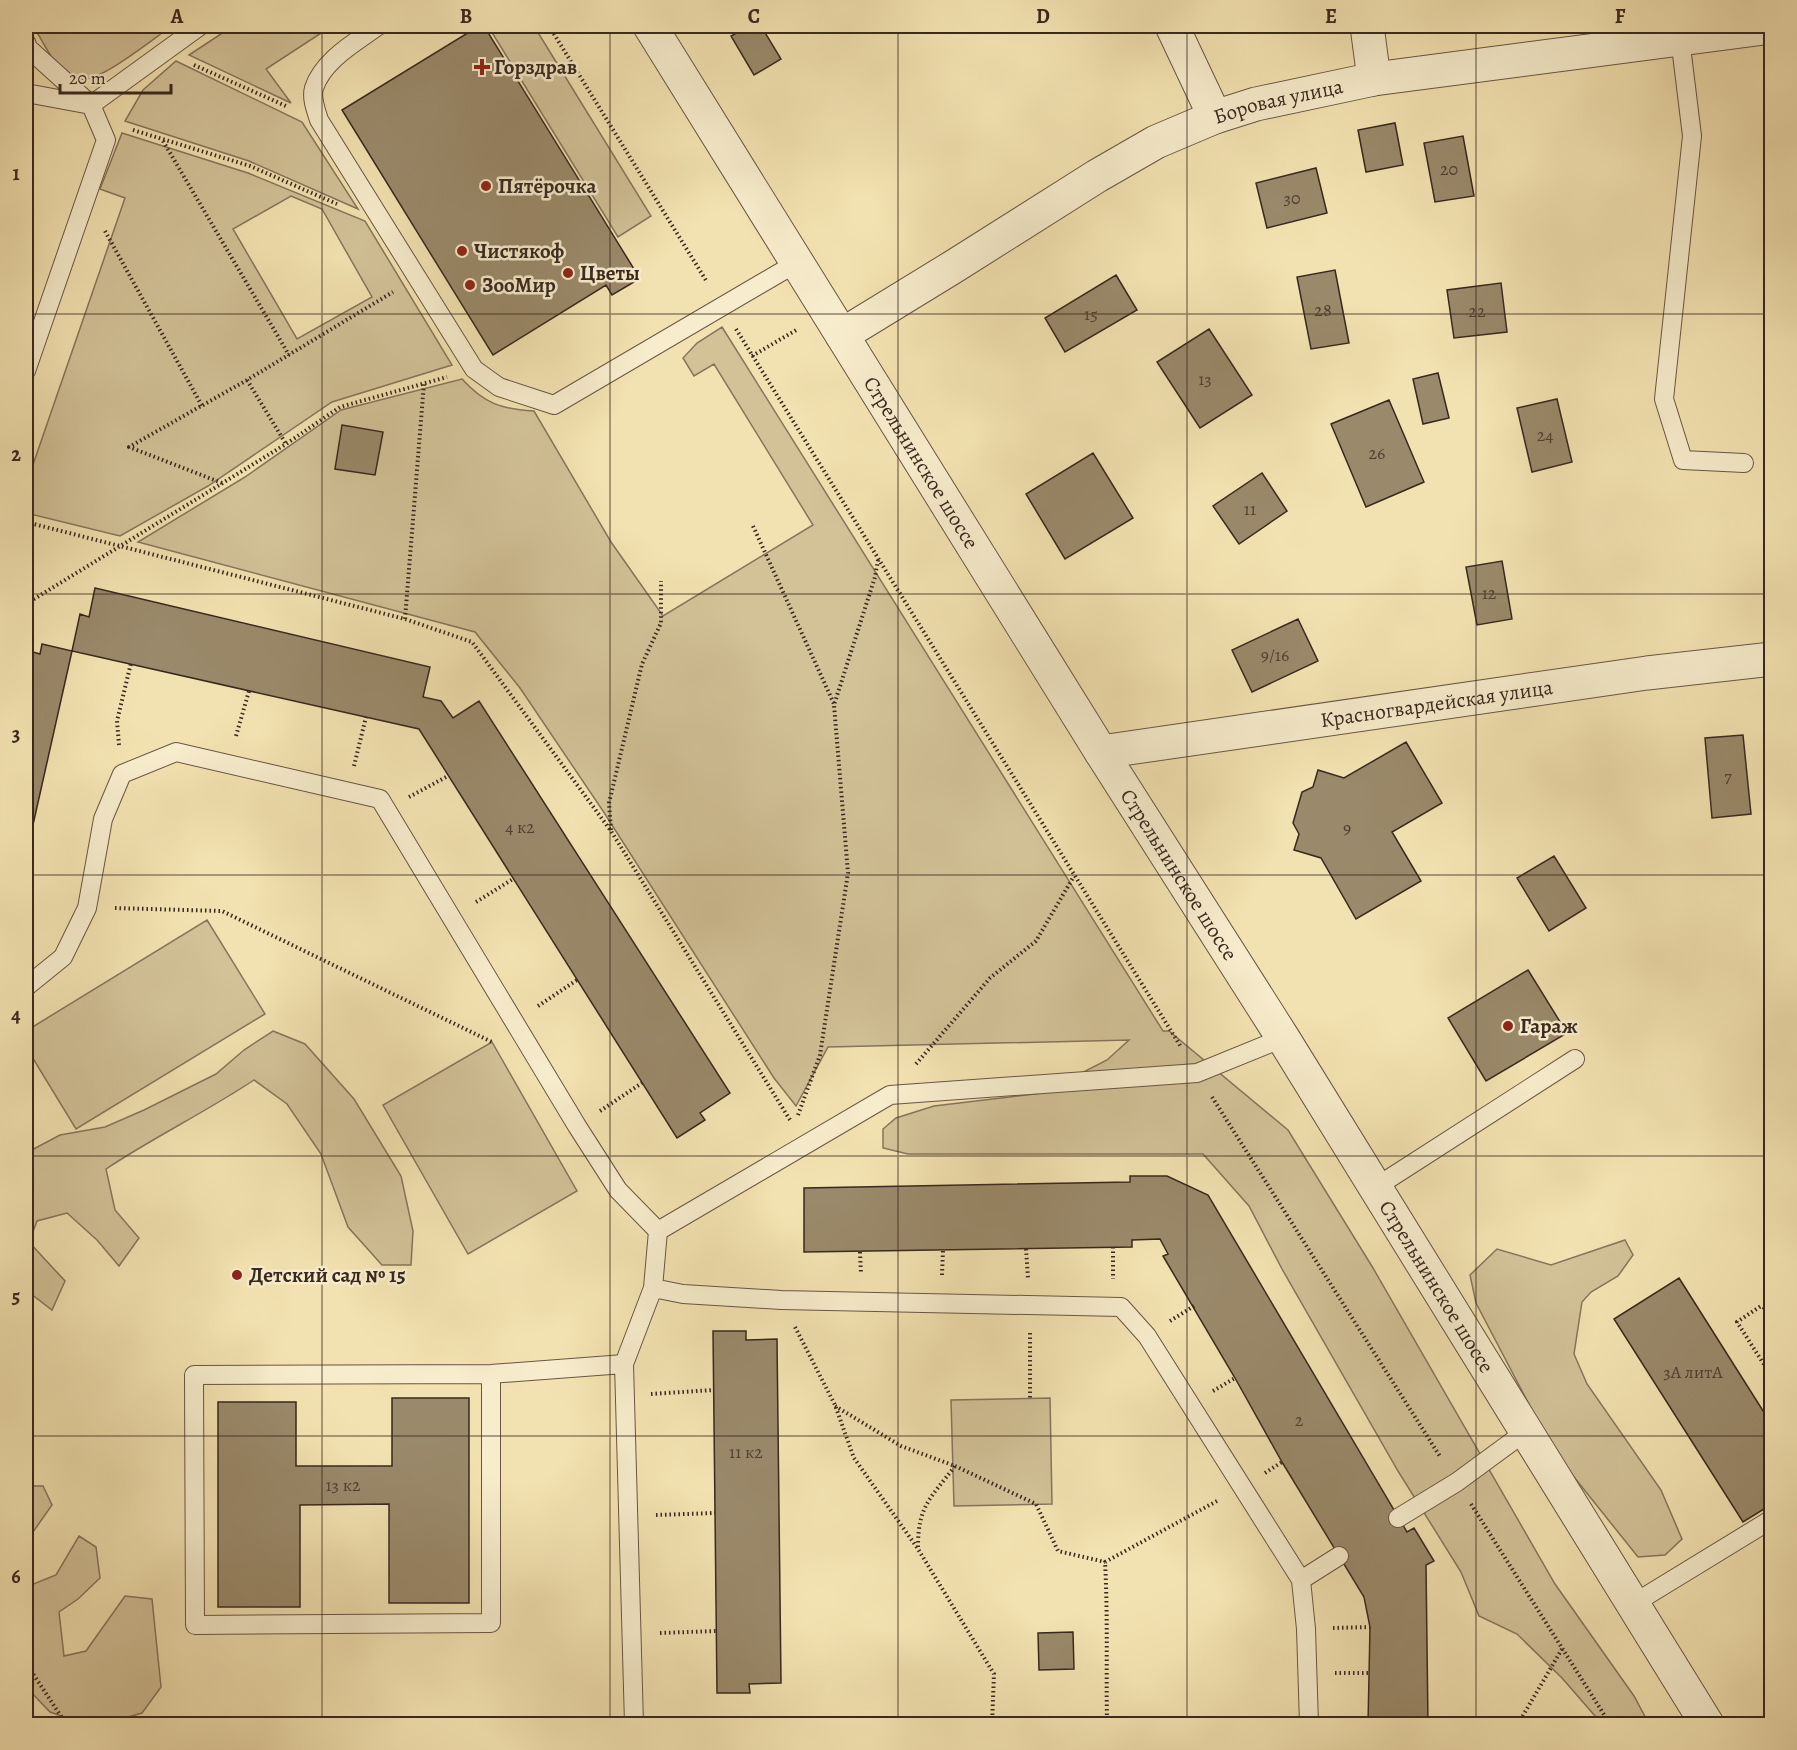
<svg xmlns="http://www.w3.org/2000/svg" width="1797" height="1750" font-family="Alegreya,serif">
<style>
.green{fill:#d3c298;stroke:#86755b;stroke-width:1.5;fill-rule:evenodd}
.building{fill:#9a896a;stroke:#39281e;stroke-width:1.5}
.lines{fill:none;stroke-linecap:round;stroke-linejoin:round}
.lane-casing{stroke:#685643;stroke-width:20}
.street-casing{stroke:#685643;stroke-width:35}
.path{stroke:#39281e;stroke-width:4;stroke-dasharray:1.5 3;stroke-linecap:butt}
.lane{stroke:#f7eccc;stroke-width:18}
.street{stroke:#f7eccc;stroke-width:33}
.grid{fill:none;stroke:#39281e;stroke-width:1.5;stroke-opacity:0.55}
.poi-dot{fill:#8f2418;stroke:#f7eccc;stroke-width:2}
.labels{text-anchor:middle;dominant-baseline:central;stroke-width:5;stroke-linejoin:round;paint-order:stroke}
.number-label{font-size:18px;fill:#514031}
.poi-label{font-size:21px;font-weight:bold;fill:#39281e;stroke:#f7eccc;text-anchor:start}
.street-label{font-size:21px;fill:#39281e;stroke:#f7eccc}
.neatline{fill:none;stroke:#39281e;stroke-width:2}
.grid-label{font-size:20px;text-anchor:middle;font-weight:bold;fill:#39281e}
</style>
<rect width="100%" height="100%" fill="#f3e2b1"/>
<filter id="stains"><feTurbulence type="fractalNoise" baseFrequency=".00333" numOctaves="4"/><feColorMatrix values="0 0 0 0 .2 0 0 0 0 .09 0 0 0 0 .02 0 0 0 .5 -.17"/></filter>
<radialGradient id="worn" r=".72"><stop offset=".6" stop-color="#630" stop-opacity="0"/><stop offset="1" stop-color="#630" stop-opacity=".3"/></radialGradient>
<path class="green" d="M33,26H172C154,38 105,78 85,79C79,80 68,77 63,73C55,66 40,36 33,26Z
M233,26H332L266,69L291,103L189,55Z
M488,26H534L651,216L618,237Z
M176,61L302,122L358,209L249,161L125,121L143,90Z
M122,133L248,173L365,221L452,365L332,402L208,486L120,536L26,513V485L125,198L100,189ZM291,196L322,209L372,297L297,339L233,229Z
M722,327L1163,1031H1169L1288,1130L1373,1268L1555,1584L1634,1696L1649,1724H1602L1562,1678L1517,1634L1479,1616L1461,1572L1398,1471L1282,1269L1249,1206L1203,1154H908L883,1148V1129L896,1118L934,1106L1043,1093L1107,1060L1129,1040L828,1047L796,1106L774,1078L603,811L520,688L475,632L138,542L245,477L341,410L462,379C485,404 501,409 534,411L611,542L663,616L813,525L714,364L694,376L683,358L697,343Z
M207,920L265,1014L76,1129L26,1047V1031Z
M273,1031L305,1044L354,1099L401,1176L413,1231L411,1265H382L348,1227L321,1154L287,1104L254,1080C206,1112 154,1137 106,1169L115,1210L139,1238L119,1266L97,1240L67,1213L37,1221L29,1242L65,1281L52,1310L26,1290V1153L60,1135L105,1127L144,1110L216,1074L244,1050Z
M492,1042L577,1191L468,1254L383,1105Z
M1625,1240L1633,1255L1618,1276L1591,1292L1582,1302L1574,1354L1587,1384L1661,1490L1682,1539L1665,1555L1638,1557L1554,1452L1476,1303L1470,1275L1497,1249L1551,1265Z
M1050,1398L1052,1504L954,1506L951,1400Z
M26,1486H43L52,1505L26,1542Z
M79,1536L96,1547L100,1578L78,1599L59,1612L64,1656L86,1651L125,1596L152,1599L161,1687L142,1713L104,1724H84L50,1712L26,1687V1587L56,1575Z"/>
<path class="building" d="M479,26H484L634,269L628,272L634,282L612,295L606,285L493,355L342,110Z
M749,26H761L781,59L754,75L731,36Z
M1395,123L1403,165L1366,172L1358,130Z
M1463,136L1474,196L1435,202L1424,143Z
M1316,168L1327,213L1267,228L1256,183Z
M1335,270L1349,343L1311,349L1297,277Z
M1116,275L1137,310L1065,352L1045,318Z
M1501,283L1507,332L1454,338L1447,290Z
M1209,329L1252,395L1200,428L1157,362Z
M1438,373L1449,418L1423,424L1413,379Z
M1557,399L1572,462L1532,472L1517,408Z
M1389,400L1424,482L1366,507L1331,424Z
M342,425L383,432L375,475L335,469Z
M1093,453L1133,518L1065,559L1026,494Z
M1262,473L1287,511L1239,544L1213,506Z
M1502,561L1512,619L1477,625L1466,567Z
M95,588L430,667L423,697L441,701L453,718L479,701L730,1093L700,1113L705,1120L677,1138L419,729L72,651L80,614L89,617Z
M1298,619L1318,661L1252,692L1232,650Z
M42,644L72,651L26,856V650L40,654Z
M1743,735L1751,814L1712,818L1705,738Z
M1406,742L1442,803L1392,832L1421,881L1356,919L1321,858L1294,850L1299,834L1293,823L1302,792L1313,787L1318,770L1344,778Z
M1554,856L1586,908L1549,931L1517,878Z
M1528,970L1567,1033L1486,1081L1448,1018Z
M1130,1176H1167L1208,1195L1407,1532L1414,1528L1434,1561L1426,1565L1428,1724H1368L1370,1627L1364,1597L1282,1462L1235,1378L1163,1256L1168,1254L1160,1239L1132,1240V1247L804,1252V1188L1130,1182Z
M1679,1278L1772,1425V1504L1743,1522L1614,1319Z
M713,1331H746V1340L777,1339L781,1683L749,1684L750,1693H717Z
M392,1398H469V1603H389V1504L300,1505V1607H218V1402H296V1466H392Z
M1073,1632L1074,1669L1039,1670L1038,1633Z"/>
<g class="lines">
<g class="lane-casing">
<path id="lane" d="M378,26C356,42 323,60 314,88C311,98 316,110 319,120L474,369L499,387L554,405L798,262
M1680,38L1692,136L1664,399L1683,460L1744,463
M26,42L28,48L91,105L200,26
M26,93L91,105L106,140L26,371
M26,987L63,957L87,908L103,819L122,774L176,752L380,799L577,1126L618,1190L658,1231L890,1095L1197,1073L1283,1038
M1376,1187L1575,1059
M653,1288L683,1294L781,1300L1121,1307L1147,1336L1301,1580L1306,1629L1309,1724
M491,1374V1623L195,1625L194,1375L491,1374L624,1364
M1398,1518L1457,1482L1525,1432
M1301,1580L1339,1556
M1633,1604L1772,1519
M634,1724L624,1364L653,1288L658,1231"/>
</g>
<g class="street-casing">
<g id="street">
<path id="s1" d="M650,26L1101,752L1283,1038L1707,1724"/>
<path d="M1172,26L1215,117"/>
<path d="M1367,26L1374,79"/>
<path id="s2" d="M842,335L953,267L1097,176L1156,142L1215,117L1256,104L1374,79L1772,27"/>
<path id="s3" d="M1101,752L1647,673L1772,659"/>
</g>
</g>
<path class="path" d="M549,26L707,282
M194,65L286,106
M133,130L250,166L337,204
M163,141L289,355
M105,231L202,406
M736,329L1181,1047
M752,356L798,329
M247,380L286,444
M222,483L129,447L247,380L393,292
M26,522L405,619L472,642L611,831L790,1120
M753,526L834,704
M26,604L286,444L340,407L447,377
M405,619L424,383
M236,736L249,691
M119,745L117,721L131,663
M354,766L366,717
M409,797L448,776
M611,830L609,803L642,664L661,623V581
M476,902L513,879
M115,908L222,911L494,1043
M538,1006L577,980
M916,1064L990,978L1036,941L1074,876
M1212,1097L1441,1458
M600,1111L642,1083
M798,1115L820,1055L848,873L834,705L875,577L878,560
M1113,1247V1279
M1026,1249L1028,1278
M860,1252L861,1274
M942,1275L943,1250
M1772,1312L1761,1306L1737,1322L1772,1377
M1170,1321L1194,1306
M795,1327L835,1405L854,1458L918,1549L994,1674L992,1724
M1030,1333V1398
M1213,1391L1235,1378
M651,1394L713,1390
M835,1406L901,1446L955,1466C931,1498 918,1505 918,1547
M955,1466L1036,1504L1058,1551L1105,1562
M1265,1473L1282,1462
M1471,1504L1610,1724
M656,1515L715,1513
M1333,1628L1370,1627
M660,1633L716,1631
M26,1663L66,1724
M1335,1673H1369
M1107,1724C1106,1670 1108,1616 1105,1562L1217,1501
M1336,1724L1368,1722
M1518,1724L1562,1649"/>
<use href="#lane" class="lane"/>
<use href="#street" class="street"/>
</g>
<path class="grid" d="M322,26V1724M610,26V1724M898,26V1724M1187,26V1724M1476,26V1724M26,314H1772M26,594H1772M26,875H1772M26,1156H1772M26,1436H1772"/>
<g class="poi-dot">
<path d="M479 58h6v6h6v6h-6v6h-6v-6h-6v-6h6z"/>
<circle cx="486" cy="186" r="6"/>
<circle cx="462" cy="251" r="6"/>
<circle cx="568" cy="273" r="6"/>
<circle cx="470" cy="285" r="6"/>
<circle cx="1508" cy="1026" r="6"/>
<circle cx="237" cy="1275" r="6"/>
</g>
<g class="labels">
<g class="number-label">
<text x="1449" y="169">20</text>
<text x="1292" y="198">30</text>
<text x="1323" y="310">28</text>
<text x="1477" y="311">22</text>
<text x="1091" y="314">15</text>
<text x="1205" y="379">13</text>
<text x="1545" y="435">24</text>
<text x="1377" y="453">26</text>
<text x="1250" y="509">11</text>
<text x="1489" y="593">12</text>
<text x="1275" y="655">9/16</text>
<text x="1728" y="776">7</text>
<text x="520" y="827">4 к2</text>
<text x="1347" y="828">9</text>
<text x="1693" y="1372">3А литА</text>
<text x="1299" y="1420">2</text>
<text x="746" y="1452">11 к2</text>
<text x="343" y="1485">13 к2</text>
</g>
<g class="poi-label">
<text x="494" y="67">Горздрав</text>
<text x="498" y="186">Пятёрочка</text>
<text x="474" y="251">Чистякоф</text>
<text x="580" y="273">Цветы</text>
<text x="482" y="285">ЗооМир</text>
<text x="1520" y="1026">Гараж</text>
<text x="249" y="1275">Детский сад № 15</text>
</g>
<g class="street-label">
<text stroke="none"><textPath href="#s2" startOffset="498">Боровая улица</textPath></text>
<text stroke="none"><textPath href="#s1" startOffset="514">Стрельнинское шоссе</textPath></text>
<text stroke="none"><textPath href="#s3" startOffset="339">Красногвардейская улица</textPath></text>
<text stroke="none"><textPath href="#s1" startOffset="1000">Стрельнинское шоссе</textPath></text>
<text stroke="none"><textPath href="#s1" startOffset="1486">Стрельнинское шоссе</textPath></text>
</g>
</g>
<rect width="1797" height="1750" fill="none" stroke="#f3e2b1" stroke-width="66"/>
<path d="M60 84v9h111v-9" fill="none" stroke="#39281e" stroke-width="3"/>
<text x="69" y="84" font-size="18" fill="#39281e" stroke="#f7eccc" stroke-width="4.5" paint-order="stroke">20 m</text>
<rect x="33" y="33" width="1731" height="1684" class="neatline"/>
<g class="grid-label">
<text x="177" y="23">A</text>
<text x="466" y="23">B</text>
<text x="754" y="23">C</text>
<text x="1043" y="23">D</text>
<text x="1331" y="23">E</text>
<text x="1620" y="23">F</text>
<text x="16" y="180">1</text>
<text x="16" y="461">2</text>
<text x="16" y="741">3</text>
<text x="16" y="1022">4</text>
<text x="16" y="1303">5</text>
<text x="16" y="1583">6</text>
</g>
<rect width="100%" height="100%" filter="url(#stains)"/>
<rect width="100%" height="100%" fill="url(#worn)"/>
</svg>
